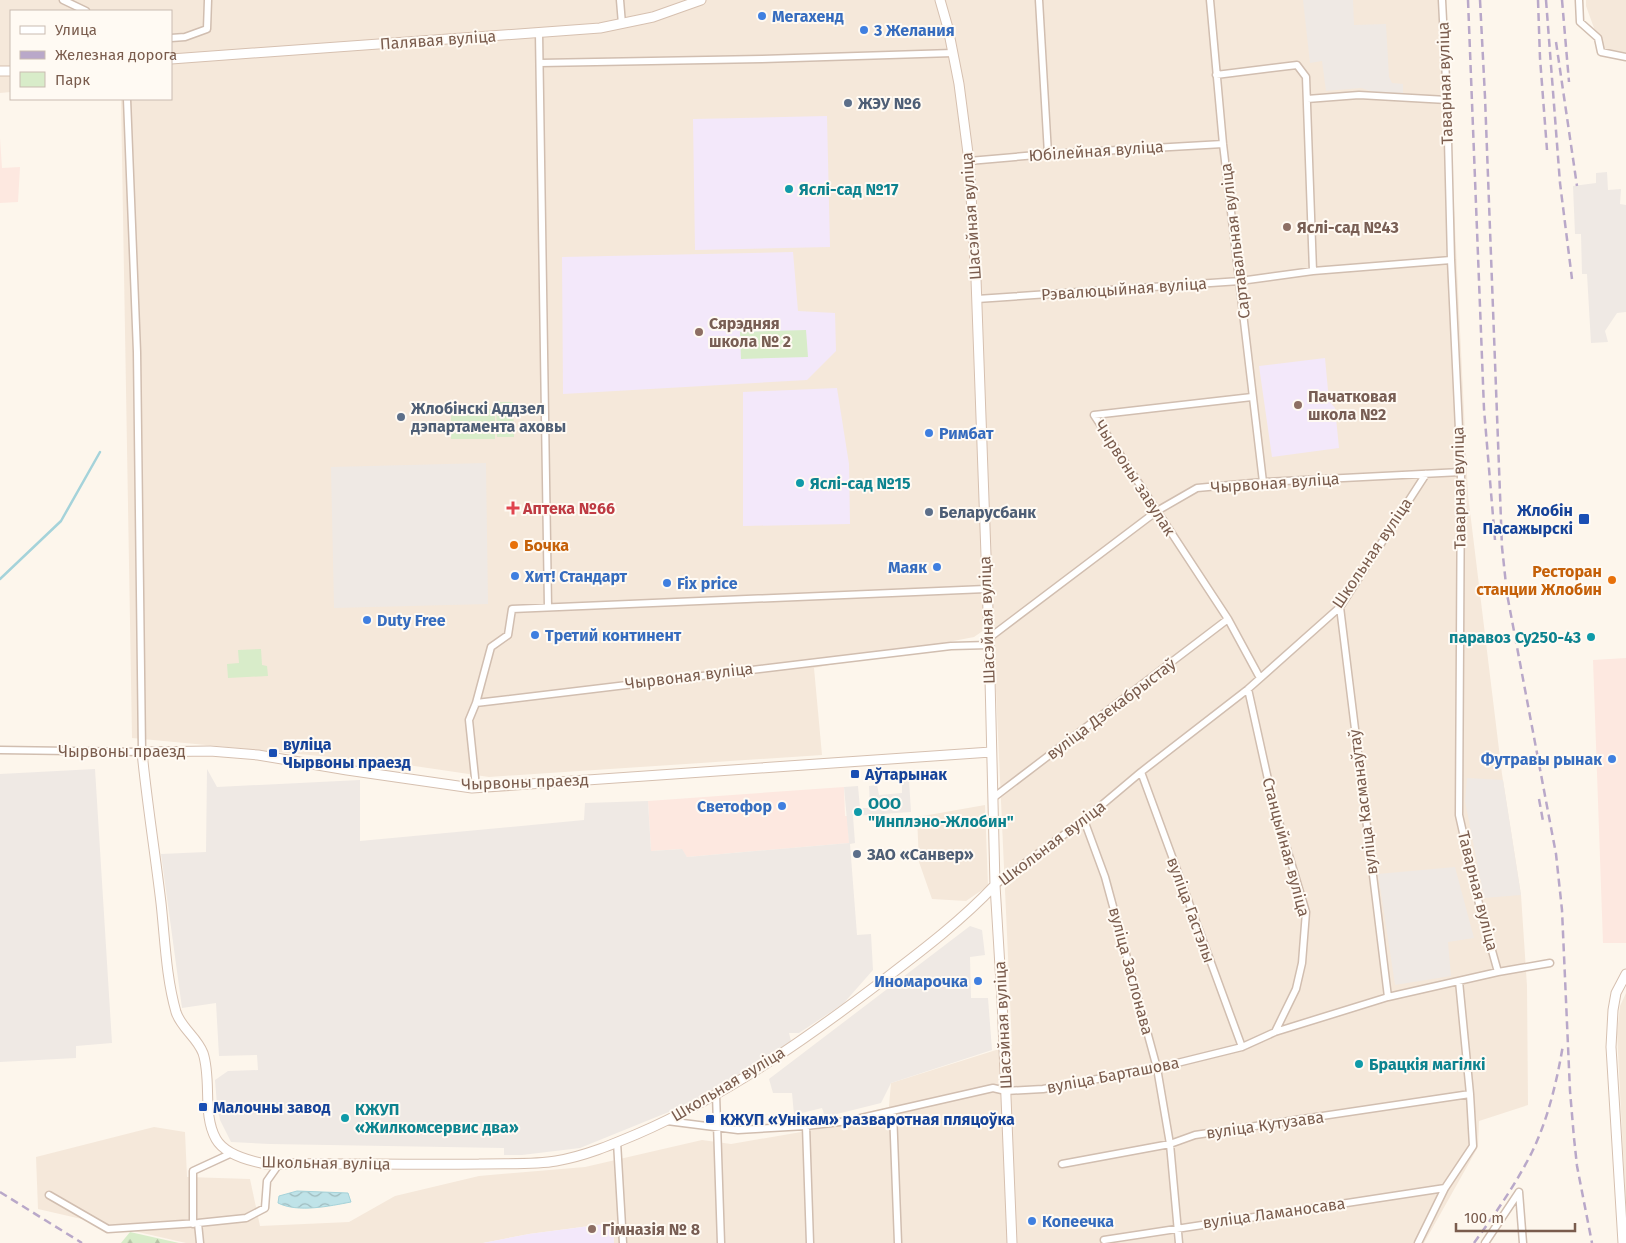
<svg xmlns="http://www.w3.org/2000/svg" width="1626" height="1243" font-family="'Fira Sans',sans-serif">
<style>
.residential{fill:#f5e8da}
.commercial{fill:#fde8e0}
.industrial{fill:#efe9e4}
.education{fill:#f3e8fa}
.forest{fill:url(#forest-firs)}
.green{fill:#d8ecc9}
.water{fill:url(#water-waves);stroke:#a5d3da}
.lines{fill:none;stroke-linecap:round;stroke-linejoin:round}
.stream{stroke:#a5d3da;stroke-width:2.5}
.street-casing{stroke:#d1beb0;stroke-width:9}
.secondary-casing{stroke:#d6c0b0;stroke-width:11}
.street{stroke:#fff;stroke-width:6}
.secondary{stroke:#fff;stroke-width:9}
.rail{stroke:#b9a8c9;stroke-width:2.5;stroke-dasharray:8 5;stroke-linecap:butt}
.shop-dot{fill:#3f7fe0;stroke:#fffaf3;stroke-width:2}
.service-dot{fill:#5c6f8a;stroke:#fffaf3;stroke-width:2}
.culture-dot{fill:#0f9aa8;stroke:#fffaf3;stroke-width:2}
.education-dot{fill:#8d6e63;stroke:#fffaf3;stroke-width:2}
.health-dot{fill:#e0444e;stroke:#fffaf3;stroke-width:2}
.transit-dot{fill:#1a4fb4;stroke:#fffaf3;stroke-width:2}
.food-dot{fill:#e8710a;stroke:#fffaf3;stroke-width:2}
.labels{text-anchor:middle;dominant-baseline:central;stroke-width:4;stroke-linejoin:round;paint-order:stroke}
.shop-label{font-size:16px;font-weight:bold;fill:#366cbe;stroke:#fffaf3;text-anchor:start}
.street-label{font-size:16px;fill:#7a5c4d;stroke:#fffaf3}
.service-label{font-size:16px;font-weight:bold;fill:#4e5e75;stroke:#fffaf3;text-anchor:start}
.culture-label{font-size:16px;font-weight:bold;fill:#0d838f;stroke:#fffaf3;text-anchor:start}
.education-label{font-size:16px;font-weight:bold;fill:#785e54;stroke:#fffaf3;text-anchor:start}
.health-label{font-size:16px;font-weight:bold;fill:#be3a42;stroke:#fffaf3;text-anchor:start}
.transit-label{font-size:16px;font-weight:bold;fill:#164399;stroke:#fffaf3;text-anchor:start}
.food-label{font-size:16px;font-weight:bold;fill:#c56008;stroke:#fffaf3;text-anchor:start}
</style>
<defs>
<pattern id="forest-firs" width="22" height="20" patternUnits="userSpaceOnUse" patternTransform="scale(1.25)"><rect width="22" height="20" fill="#d8ecc9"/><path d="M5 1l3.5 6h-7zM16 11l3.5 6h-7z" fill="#b4c2a5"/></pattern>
<pattern id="water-waves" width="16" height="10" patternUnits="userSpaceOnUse" patternTransform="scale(1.25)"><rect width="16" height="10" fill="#bfe3e8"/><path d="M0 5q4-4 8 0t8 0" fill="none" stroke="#a0bbbe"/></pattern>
</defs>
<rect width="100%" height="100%" fill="#fdf6ec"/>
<path class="residential" d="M0,0H1444L1468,495L1502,774L1521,895L1527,986L1528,1105L1479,1121L1478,1147L1424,1243H614L612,1223L529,1234L483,1243H186L38,1209L36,1157L154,1127L185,1132L187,1177L250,1179L260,1226L349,1222L395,1196L479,1176L585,1167L702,1140L731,1144L888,1117L891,1083L1012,1045L993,624L974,637L814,668L822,755L489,777L394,763L132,738L121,99H171V11H11V92L0,93Z
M1586,0H1626V54L1602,50L1586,6Z
M985,805L988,886L966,901L932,899L919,862L917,817Z
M1626,993V1210L1617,1033L1620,1006Z"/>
<path class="commercial" d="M0,138L2,168L20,167L18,202L0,203Z
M1626,658V943H1603L1593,660Z
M844,787L845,816H848L849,843L687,857L681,849L651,851L648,801Z"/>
<path class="industrial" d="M1303,0H1353L1354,25L1386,24L1389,77L1392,83L1403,84V97L1383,95L1361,88L1326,91L1322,61L1310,63Z
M1607,172L1608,190L1621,189L1620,204L1626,205V312L1617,313L1605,331L1608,342L1591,343L1587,274H1582L1581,234H1575L1573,186L1596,183V173Z
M486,463L488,604L334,608L331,467Z
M95,769L112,1043L76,1046V1058L0,1062V774Z
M207,769L217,787L360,780V841L584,820L585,803L648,801L651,851L682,849L687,857L849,843L844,787L858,786L860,808H870L869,786L877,785L879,795L902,793V781L909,780L911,812L853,816L855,843L850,844L857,935L871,934L873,970L843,1004L799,1033H789L791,1041L725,1083L681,1107L580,1148L522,1155H504V1148L270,1144L231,1142L220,1120L217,1105L215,1080L228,1071L258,1070L257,1055L219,1056L216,1003L182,1008L161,854L206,852Z
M1467,778L1503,780L1521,895L1484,898L1465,801Z
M1455,867L1474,938L1448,942L1451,976L1395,985L1378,874Z
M970,926L982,930L985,955L970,957L971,998H988L992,1050L891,1083L881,1103L825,1117L822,1108L794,1115L792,1093H773L769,1079Z"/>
<path class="education" d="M827,116L830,247L695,250L693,119Z
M793,252L798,311L835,313L836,351L807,380L563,394L562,257Z
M1325,358L1329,401L1335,408L1339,448L1272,457L1259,366Z
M837,388L849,464L850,524L743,526V392Z
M613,1223L614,1243H483L529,1234Z"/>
<path class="forest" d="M130,1232L179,1243H121Z"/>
<path class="green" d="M806,330L808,357L741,359L740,332Z
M496,402H513L514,437H497Z
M451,409H495V439H451Z
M261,649L262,665L267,666L268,676L228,678L227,664L239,663L238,650Z"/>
<path class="water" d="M297,1191L348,1193L351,1202C330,1206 298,1213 278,1203L279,1196Z"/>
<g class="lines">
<path class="stream" d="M0,579L61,521L100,452"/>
<g class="street-casing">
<path id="street" d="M63,0L86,11
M620,0L622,24
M1039,0L1048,154
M1210,0L1223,144L1263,482
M1442,0L1447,100L1451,260L1461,472L1459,815L1480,908L1498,972
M1579,0L1580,22L1598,38L1601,52L1626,57
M539,33L548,607
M171,38L185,37L207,29L208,0
M540,63L762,59L953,53
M1216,75L1297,65L1306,77L1313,271
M1307,99L1359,95L1447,100
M969,161L1048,154L1223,144
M977,299L1240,281L1313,271L1451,260
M1252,397L1094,415L1228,619L1260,678
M1340,607L1388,997
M989,638L1157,511L1197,488L1263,482L1461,472
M1248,689L1273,802L1306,912L1302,963L1296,989L1275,1032
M476,703L491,647L508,635L512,609L986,589
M0,750L142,752L137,352L127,99
M1141,772L1242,1047
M476,787L469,720L476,703L951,646L989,645
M993,798L1228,619
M1084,820L1105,877L1157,1068L1170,1144L1179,1243
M995,885L1084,820L1141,772L1248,689L1340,607L1426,474
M716,1094L721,1243
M893,1111L898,1243
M667,1121L738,1130L806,1126L848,1121L993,1088L1006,1091L1043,1089L1157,1068L1242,1047L1275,1032L1388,997L1498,972L1550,963
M806,1126L810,1243
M617,1142L623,1243
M1062,1164L1170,1144L1195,1135L1470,1094
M1519,1192L1523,1243
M49,1195L108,1229L198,1223L246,1218L265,1208L267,1181L279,1164
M198,1223L200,1243
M193,1224V1171L232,1153
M1104,1240L1445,1188
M1418,1243L1445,1188L1473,1146L1470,1094L1459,981
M1485,1243L1519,1192"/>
</g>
<g class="secondary-casing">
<path id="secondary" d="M940,0L948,28L959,84L969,161L976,279L989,638L995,885L1002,1000L1012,1243
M171,59L600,28L653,17L701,0
M0,71H11
M991,752L472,788L347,770L258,755L210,751L142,752C147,803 155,852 161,903C165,939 166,977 176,1012C181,1028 197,1037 203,1053C212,1080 202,1114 216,1139C225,1155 250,1161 266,1164C337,1163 408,1165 479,1164C502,1163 535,1165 556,1161C585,1156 611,1145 637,1134C727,1095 809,1037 886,978C924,949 962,920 995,885
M1623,1243L1611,1047L1613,1010L1616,993L1626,974"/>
</g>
<use href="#street" class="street"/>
<use href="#secondary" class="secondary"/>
<path class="rail" d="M1468,0L1484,409L1495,540
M1480,0L1485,97L1502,547L1507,594L1556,854L1562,910L1570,1091L1574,1138L1577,1166L1592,1243
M1538,0L1540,58L1547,150
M1546,0L1560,183L1572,279
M1562,0L1569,82
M1556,42L1577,186
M1539,799L1543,821
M0,1192L82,1243
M1474,1243C1495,1214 1516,1184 1532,1152C1548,1119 1557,1081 1563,1045"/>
</g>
<g class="shop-dot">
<circle cx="762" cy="16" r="5"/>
<circle cx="864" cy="30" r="5"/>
<circle cx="929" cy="433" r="5"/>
<circle cx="937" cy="567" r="5"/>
<circle cx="515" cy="576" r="5"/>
<circle cx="667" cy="583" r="5"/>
<circle cx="367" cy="620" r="5"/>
<circle cx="535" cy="635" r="5"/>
<circle cx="1612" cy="759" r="5"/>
<circle cx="782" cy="806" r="5"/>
<circle cx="978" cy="981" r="5"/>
<circle cx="1032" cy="1221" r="5"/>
</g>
<g class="service-dot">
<circle cx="848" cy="103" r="5"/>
<circle cx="401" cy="417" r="5"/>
<circle cx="929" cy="512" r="5"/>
<circle cx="857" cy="854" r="5"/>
</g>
<g class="culture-dot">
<circle cx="789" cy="189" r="5"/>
<circle cx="800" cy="483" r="5"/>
<circle cx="1591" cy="637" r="5"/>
<circle cx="858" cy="812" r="5"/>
<circle cx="1359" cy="1064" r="5"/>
<circle cx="345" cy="1118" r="5"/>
</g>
<g class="education-dot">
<circle cx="1287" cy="227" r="5"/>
<circle cx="699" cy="332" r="5"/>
<circle cx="1298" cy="405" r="5"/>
<circle cx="592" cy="1229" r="5"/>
</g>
<path class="health-dot" d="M510.5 500.5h5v5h5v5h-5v5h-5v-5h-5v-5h5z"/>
<g class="transit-dot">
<rect x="1578" y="513" width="12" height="12" rx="2.5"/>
<rect x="268" y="748" width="10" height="10" rx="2.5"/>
<rect x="850" y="769" width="10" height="10" rx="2.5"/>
<rect x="198" y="1102" width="10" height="10" rx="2.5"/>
<rect x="705" y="1114" width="10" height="10" rx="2.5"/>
</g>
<g class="food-dot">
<circle cx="514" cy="545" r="5"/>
<circle cx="1612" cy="580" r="5"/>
</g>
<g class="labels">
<g class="shop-label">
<text x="772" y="16">Мегахенд</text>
<text x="874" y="30">3 Желания</text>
<text x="939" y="433">Римбат</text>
<text x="927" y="567" text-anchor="end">Маяк</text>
<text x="525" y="576">Хит! Стандарт</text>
<text x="677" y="583">Fix price</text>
<text x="377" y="620">Duty Free</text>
<text x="545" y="635">Третий континент</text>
<text x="1602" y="759" text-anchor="end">Футравы рынак</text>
<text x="772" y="806" text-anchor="end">Светофор</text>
<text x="968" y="981" text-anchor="end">Иномарочка</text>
<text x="1042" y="1221">Копеечка</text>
</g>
<g class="street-label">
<text transform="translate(438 40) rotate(-4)">Палявая вуліца</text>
<text transform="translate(1445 83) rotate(-92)">Таварная вуліца</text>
<text transform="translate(1096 151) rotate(-4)">Юбілейная вуліца</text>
<text transform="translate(971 216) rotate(-94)">Шасэйная вуліца</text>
<text transform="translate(1235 241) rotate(-97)">Сартавальная вуліца</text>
<text transform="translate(1124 289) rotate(-4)">Рэвалюцыйная вуліца</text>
<text transform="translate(1135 478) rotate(57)">Чырвоны завулак</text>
<text transform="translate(1275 483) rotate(-4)">Чырвоная вуліца</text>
<text transform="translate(1459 488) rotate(-91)">Таварная вуліца</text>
<text transform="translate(1372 553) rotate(-56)">Школьная вуліца</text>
<text transform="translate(987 620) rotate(-92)">Шасэйная вуліца</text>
<text transform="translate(689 676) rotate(-7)">Чырвоная вуліца</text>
<text transform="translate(1111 709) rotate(-37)">вуліца Дзекабрыстаў</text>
<text x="122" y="751">Чырвоны праезд</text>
<text transform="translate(525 782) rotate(-2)">Чырвоны праезд</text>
<text transform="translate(1363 802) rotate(-97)">вуліца Касманаўтаў</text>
<text transform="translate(1052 843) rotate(-37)">Школьная вуліца</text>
<text transform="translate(1286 847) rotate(75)">Станцыйная вуліца</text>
<text transform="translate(1478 891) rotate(76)">Таварная вуліца</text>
<text transform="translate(1191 910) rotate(70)">вуліца Гастэлы</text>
<text transform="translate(1131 971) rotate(75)">вуліца Заслонава</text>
<text transform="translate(1003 1025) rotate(-93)">Шасэйная вуліца</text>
<text transform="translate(1113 1075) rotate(-11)">вуліца Барташова</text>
<text transform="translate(728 1084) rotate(-31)">Школьная вуліца</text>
<text transform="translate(1265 1125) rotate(-8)">вуліца Кутузава</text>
<text transform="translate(326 1163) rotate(1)">Школьная вуліца</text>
<text transform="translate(1274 1213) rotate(-8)">вуліца Ламаносава</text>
</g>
<g class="service-label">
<text x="858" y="103">ЖЭУ №6</text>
<text x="411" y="408">Жлобінскі Аддзел<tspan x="411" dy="18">дэпартамента аховы</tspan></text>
<text x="939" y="512">Беларусбанк</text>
<text x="867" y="854">ЗАО «Санвер»</text>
</g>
<g class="culture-label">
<text x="799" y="189">Яслі-сад №17</text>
<text x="810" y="483">Яслі-сад №15</text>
<text x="1581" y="637" text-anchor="end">паравоз Су250-43</text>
<text x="868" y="803">ООО<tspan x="868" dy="18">"Инплэно-Жлобин"</tspan></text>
<text x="1369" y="1064">Брацкія магілкі</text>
<text x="355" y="1109">КЖУП<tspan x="355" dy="18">«Жилкомсервис два»</tspan></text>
</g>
<g class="education-label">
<text x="1297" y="227">Яслі-сад №43</text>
<text x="709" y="323">Сярэдняя<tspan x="709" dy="18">школа № 2</tspan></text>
<text x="1308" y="396">Пачатковая<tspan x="1308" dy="18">школа №2</tspan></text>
<text x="602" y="1229">Гімназія № 8</text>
</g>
<g class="health-label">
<text x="523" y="508">Аптека №66</text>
</g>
<g class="transit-label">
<text x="1573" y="510" text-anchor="end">Жлобін<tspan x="1573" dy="18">Пасажырскі</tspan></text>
<text x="283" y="744">вуліца<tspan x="283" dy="18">Чырвоны праезд</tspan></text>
<text x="865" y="774">Аўтарынак</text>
<text x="213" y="1107">Малочны завод</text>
<text x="720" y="1119">КЖУП «Унікам» разваротная пляцоўка</text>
</g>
<g class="food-label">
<text x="524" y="545">Бочка</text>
<text x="1602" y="571" text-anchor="end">Ресторан<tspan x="1602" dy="18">станции Жлобин</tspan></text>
</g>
</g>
<rect x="10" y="10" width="162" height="90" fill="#fffaf3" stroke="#cabbb1"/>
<rect x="20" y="26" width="25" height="8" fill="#ffffff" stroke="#cabbb1"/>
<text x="55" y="35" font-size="15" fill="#7a5c4d">Улица</text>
<rect x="20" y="51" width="25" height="8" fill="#b9a8c9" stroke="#cabbb1"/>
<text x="55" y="60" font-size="15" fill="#7a5c4d">Железная дорога</text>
<rect x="20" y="72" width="25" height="15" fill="#d8ecc9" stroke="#cabbb1"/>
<text x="55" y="85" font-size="15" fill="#7a5c4d">Парк</text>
<path d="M1456 1223v8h119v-8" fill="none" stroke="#7a5c4d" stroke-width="2.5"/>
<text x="1464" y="1223" font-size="15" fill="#7a5c4d" stroke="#fffaf3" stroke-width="4" paint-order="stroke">100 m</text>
</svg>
